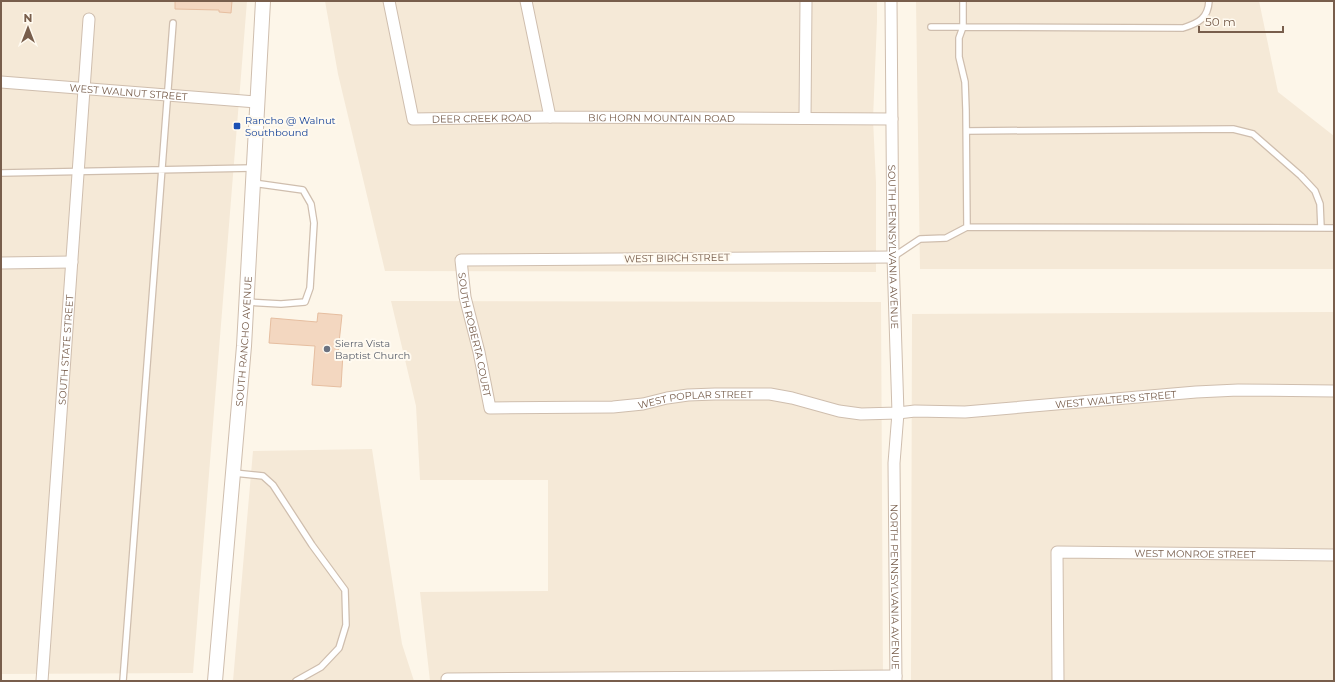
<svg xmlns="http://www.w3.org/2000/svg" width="1335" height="682" font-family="Montserrat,sans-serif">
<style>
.residential{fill:#f5e9d7}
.building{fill:#f3d7c0;stroke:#e6bea0}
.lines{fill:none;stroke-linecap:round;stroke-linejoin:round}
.service-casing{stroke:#cfbeae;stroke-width:8}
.minor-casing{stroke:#cfbeae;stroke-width:13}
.tertiary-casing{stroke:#cfbeae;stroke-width:16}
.service{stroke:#fff;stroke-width:5.5}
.minor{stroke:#fff;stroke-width:11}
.tertiary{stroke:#fff;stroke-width:14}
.transit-dot{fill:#1a4fb4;stroke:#fffaf0;stroke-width:1.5}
.worship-dot{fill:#6b7280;stroke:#fffaf0;stroke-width:1.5}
.labels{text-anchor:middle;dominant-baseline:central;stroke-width:4;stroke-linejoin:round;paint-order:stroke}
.street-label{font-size:10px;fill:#785e4c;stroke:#fffaf0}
.transit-label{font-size:10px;fill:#164399;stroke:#fffaf0;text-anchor:start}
.worship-label{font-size:10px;fill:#5b616d;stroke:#fffaf0;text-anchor:start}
</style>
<rect width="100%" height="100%" fill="#fdf6e9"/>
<path class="residential" d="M1,1H247L193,673L1,674Z
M325,1H877V21L873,119L876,183V272L385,271L338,74Z
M916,1H1259L1278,92L1334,136V269H920Z
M391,301L881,302L883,681H430L420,592L548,591V480H420L416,406Z
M1334,312V681H911L912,314Z
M372,449L402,644L414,681H233L253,451Z"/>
<path class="building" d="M175,1H232L231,13L219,12V10L175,9Z
M318,313L342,315L338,352L343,353L341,387L312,385L315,346L269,343L271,318L317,322Z"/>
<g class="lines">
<g class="service-casing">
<path id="service" d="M963,1V27L1183,28C1199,23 1208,18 1209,1
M931,27H963L959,38V57L965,82L966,110L967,227
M967,131L1233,129L1253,134L1301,176L1315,191L1320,204L1321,228
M1,173L253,168
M893,257L920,239L946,238L967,227L1334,228
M246,302L281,304L305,302L310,288L314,223L311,204L303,190L253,183
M234,473L263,476L273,485L312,545L345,590L346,625L339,648L321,667L296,681
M123,681L173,23"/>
</g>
<g class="minor-casing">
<g id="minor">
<path id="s1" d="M389,1L413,119L550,117"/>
<path id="s2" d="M526,1L550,117L892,119"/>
<path id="s3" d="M891,1L893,257L898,413L894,463L896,681"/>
<path id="s4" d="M1,82L257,102"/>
<path d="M805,118L806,1"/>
<path id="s5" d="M893,257L461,260L465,297L479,352L490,408L613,407L643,404L667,398L688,395L715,394H770L792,398L839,411L861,414L898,413L915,411L965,412L1196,392L1238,390L1334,391"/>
<path d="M1,263L72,262"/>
<path d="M447,679L896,676"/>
<path id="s6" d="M42,681L89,19"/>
<path id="s7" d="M1058,681L1057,552L1334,555"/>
</g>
</g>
<g class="tertiary-casing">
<g id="tertiary">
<path id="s8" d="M215,681L244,346L263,1"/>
</g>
</g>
<use href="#service" class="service"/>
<use href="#minor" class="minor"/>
<use href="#tertiary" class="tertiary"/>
</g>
<rect class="transit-dot" x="233" y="122" width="8" height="8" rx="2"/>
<circle class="worship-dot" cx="327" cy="349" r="4"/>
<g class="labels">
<g class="street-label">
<text stroke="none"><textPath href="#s4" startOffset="128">WEST WALNUT STREET</textPath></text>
<text stroke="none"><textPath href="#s1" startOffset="189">DEER CREEK ROAD</textPath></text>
<text stroke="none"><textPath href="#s2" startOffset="230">BIG HORN MOUNTAIN ROAD</textPath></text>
<text stroke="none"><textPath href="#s3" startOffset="246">SOUTH PENNSYLVANIA AVENUE</textPath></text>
<text transform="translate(677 258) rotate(-1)">WEST BIRCH STREET</text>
<text stroke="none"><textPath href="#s5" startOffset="508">SOUTH ROBERTA COURT</textPath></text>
<text stroke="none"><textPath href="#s8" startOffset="341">SOUTH RANCHO AVENUE</textPath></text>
<text stroke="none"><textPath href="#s6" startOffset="332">SOUTH STATE STREET</textPath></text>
<text stroke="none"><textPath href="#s5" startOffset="789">WEST POPLAR STREET</textPath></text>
<text stroke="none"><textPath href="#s5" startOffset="1213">WEST WALTERS STREET</textPath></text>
<text stroke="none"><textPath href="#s7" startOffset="267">WEST MONROE STREET</textPath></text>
<text stroke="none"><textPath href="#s3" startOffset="586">NORTH PENNSYLVANIA AVENUE</textPath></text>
</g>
<g class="transit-label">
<text x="245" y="120">Rancho @ Walnut<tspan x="245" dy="12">Southbound</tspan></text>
</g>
<g class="worship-label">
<text x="335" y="343">Sierra Vista<tspan x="335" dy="12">Baptist Church</tspan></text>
</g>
</g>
<rect width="1335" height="682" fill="none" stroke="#785e4c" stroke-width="4"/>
<g transform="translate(28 28)" stroke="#fffaf0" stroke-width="3" paint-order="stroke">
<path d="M0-3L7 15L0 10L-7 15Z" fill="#785e4c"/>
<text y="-6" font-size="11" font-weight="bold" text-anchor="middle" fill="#785e4c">N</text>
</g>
<path d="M1199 26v6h84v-6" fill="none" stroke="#785e4c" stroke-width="2"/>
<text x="1205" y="26" font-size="12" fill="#785e4c" stroke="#fffaf0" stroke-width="3" paint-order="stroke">50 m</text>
</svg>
